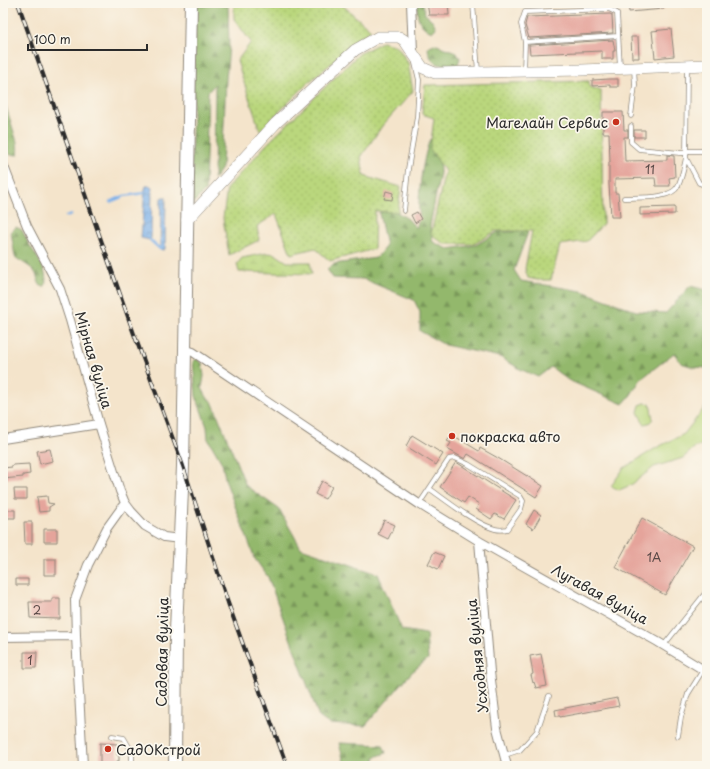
<svg xmlns="http://www.w3.org/2000/svg" width="710" height="769" font-family="'Playpen Sans',sans-serif">
<style>
.green{fill:#bad77d;stroke:#728154}
.forest{fill:url(#forest-firs);stroke:#5f724c}
.wetland{fill:url(#wetland-marsh);stroke:#728154}
.garden{fill:url(#garden-dots);stroke:#728154}
.water{fill:url(#water-waves);stroke:#536e8a}
.lines{fill:none;stroke-linecap:round;stroke-linejoin:round}
.stream{stroke:#7bb0e9;stroke-width:2.5}
.building{fill:#e5a49b}
.lane-casing{stroke:#90887b;stroke-width:5.5}
.street-casing{stroke:#90887b;stroke-width:10}
.secondary-casing{stroke:#90887b;stroke-width:12}
.primary-casing{stroke:#90887b;stroke-width:14}
.lane{stroke:#fff;stroke-width:4}
.street{stroke:#fff;stroke-width:8}
.secondary{stroke:#fff;stroke-width:11}
.primary{stroke:#fff;stroke-width:12}
.rail-casing{stroke:#2b2b2b;stroke-width:4}
.rail{stroke:#fbf7ec;stroke-width:2.5;stroke-dasharray:8;stroke-linecap:butt}
.poi-dot{fill:#c8321e;stroke:#fbf7ec;stroke-width:1.5}
.labels{text-anchor:middle;dominant-baseline:central;stroke-width:3.5;stroke-linejoin:round;paint-order:stroke}
.number-label{font-size:12px;fill:#5a4947}
.poi-label{font-size:14px;fill:#2b2b2b;stroke:#fbf7ec;text-anchor:start}
.street-label{font-size:14px;fill:#2b2b2b;stroke:#fbf7ec}
</style>
<defs>
<pattern id="forest-firs" width="22" height="20" patternUnits="userSpaceOnUse"><rect width="22" height="20" fill="#93b86c"/><path d="M5 1l3.5 6h-7zM16 11l3.5 6h-7z" fill="#789659"/></pattern>
<pattern id="wetland-marsh" width="20" height="14" patternUnits="userSpaceOnUse"><rect width="20" height="14" fill="#bad77d"/><path d="M1 5h8M5 5V1M11 12h8M15 12V8" fill="none" stroke="#a0b96c"/></pattern>
<pattern id="garden-dots" width="8" height="8" patternUnits="userSpaceOnUse"><rect width="8" height="8" fill="#bad77d"/><path d="M2 2h.1M6 6h.1" fill="none" stroke="#a0b96c" stroke-width="1.8" stroke-linecap="round"/></pattern>
<pattern id="water-waves" width="16" height="10" patternUnits="userSpaceOnUse"><rect width="16" height="10" fill="#7bb0e9"/><path d="M0 5q4-4 8 0t8 0" fill="none" stroke="#658fbd"/></pattern>
</defs>
<rect width="100%" height="100%" fill="#fbf7ec"/>
<filter id="ink" filterUnits="userSpaceOnUse"><feTurbulence type="fractalNoise" baseFrequency=".025" numOctaves="2"/><feDisplacementMap in="SourceGraphic" scale="8" xChannelSelector="R" yChannelSelector="G"/><feConvolveMatrix kernelMatrix="1 2 1 2 8 2 1 2 1" color-interpolation-filters="sRGB"/></filter>
<filter id="wash" filterUnits="userSpaceOnUse"><feTurbulence type="fractalNoise" baseFrequency=".012" numOctaves="4" result="noise"/><feDisplacementMap in="SourceGraphic" scale="16" xChannelSelector="R" yChannelSelector="G"/><feGaussianBlur stdDeviation="0.9" result="paint"/><feColorMatrix in="noise" values="0 0 0 0 0 0 0 0 0 0 0 0 0 0 0 0 0 1.4 0 .05"/><feComposite in="paint" operator="in"/></filter>
<g filter="url(#wash)">
<rect width="100%" height="100%" fill="#f4e4cb"/>
<path class="green" d="M645,403L650,404L653,419L649,423L644,424L638,412L640,405Z
M706,406L707,429L705,444L694,448L683,458L654,467L631,485L619,490L611,486L624,468L656,448L684,434Z"/>
<path class="forest" d="M196,3H215L216,5L217,3H228L229,47L226,79L222,168L214,180L215,84L208,92L205,191L190,206Z
M417,3H423L425,14L433,21L436,28L432,32C418,26 417,17 417,3Z
M434,44L456,52L460,58L458,64C443,68 429,65 428,47Z
M3,97L17,142L18,155L9,154L3,136Z
M430,139L439,141L440,173L430,226L433,242L448,249L476,245L498,232H514L517,211L535,169L527,235L514,270L521,281L582,291L636,311L666,313L690,286L707,290V368L694,367L681,363L674,353L641,379L630,396L623,404L568,380L551,367L538,377L520,369L500,357L445,345L420,331V312L414,300L363,279L333,278L327,269L334,264L376,258L386,246L379,213L392,209L408,219L416,228C422,215 418,214 419,201C420,180 423,159 430,139Z
M16,227L22,230C24,234 26,239 29,244C37,258 49,270 45,286H41C38,283 38,278 36,274C33,267 21,262 15,257L11,232Z
M197,359L202,363L204,376L202,388L208,399L212,401L246,486L279,509L301,548L378,574L402,630L426,634L428,659L412,672L365,726L329,724L319,717L268,577L255,559L226,482L222,463L208,439L207,427L196,396L193,361Z
M339,743L383,745L386,753L375,757L376,766H345Z"/>
<path class="wetland" d="M267,253L275,254L287,262H310L312,274L239,272L237,264L242,258Z"/>
<path class="garden" d="M234,3H340L371,30L309,82L260,131L237,61L251,42L234,19Z
M382,42L397,46L408,63L413,91L382,126L361,157L364,176L401,187L398,212L375,211L374,249L330,261L315,248L291,254L276,214L257,226L259,240L229,255L223,218L227,188L268,143L359,54Z
M589,81V87L601,90L603,224L587,241L560,245L551,280H537L528,278L525,269L532,231H496L474,244H444L431,234L445,171L430,149L434,118L422,114L425,85Z"/>
<path class="water" d="M146,186H151L152,189L151,238L150,240L141,238L145,189Z
M163,197H166L165,249L163,250L160,249L161,198Z"/>
<g class="lines">
<path class="stream" d="M110,202L124,196L144,193
M66,216L71,215
M150,240L160,249"/>
</g>
<g id="blocks">
<path class="building" d="M427,3H448L449,15H429Z
M628,3H664V9L629,12Z
M610,14L612,15L613,33L529,38L525,25L527,17Z
M671,29L674,56L655,58L652,31Z
M631,37H638L639,58H632Z
M613,40L615,51H613V59H602V51L530,54L529,45Z
M610,79H618V87H610V85L592,86V80Z
M603,112H623L624,130H628V137H624L625,161L667,160V155L674,156L675,177L669,178L670,186H656L655,178L615,179V193H618L620,217H611L609,184V162H610L609,133H603Z
M634,130H645V137H634Z
M386,191L393,193L392,200L384,199Z
M675,207V214L640,215V208Z
M417,212L421,219L415,223L411,215Z
M451,434L479,451L480,448L498,458L543,486L536,497L468,454L465,459L447,449L451,443L447,441Z
M412,435L443,454L436,465L406,446Z
M50,449L53,461L40,464L37,451Z
M456,462L516,500L504,519L495,514L491,519L476,509L479,504L468,497L464,503L440,487Z
M29,464L30,474L23,475V477L3,479V468L12,467V465Z
M322,481L332,487L325,499L315,494Z
M14,489H27V499H15Z
M47,496L48,503L54,504L49,507V511L39,512L37,497Z
M3,510H15V518H3Z
M534,510L541,515L533,529L526,524Z
M642,518L693,546L665,595L615,567Z
M384,520L395,525L388,539L378,534Z
M24,522H32V544H25Z
M44,529H57V542H44Z
M434,552L444,556L438,569L428,564Z
M44,559H56V575H44Z
M16,579H28V585H16Z
M52,598H60V619L30,618L29,602H52Z
M24,652H37L36,668H24Z
M541,654L547,686L536,688L534,682L533,683L531,675L533,674L530,656Z
M617,698L619,706L560,717V716H556L555,710Z
M100,743L117,744V755H119V761H117L116,766H100Z"/>
</g>
</g>
<g filter="url(#ink)">
<use href="#blocks" fill-opacity="0" stroke="#90887b" stroke-width="1"/>
<g class="lines">
<g class="lane-casing">
<path id="lane" d="M473,3L478,72
M525,42L618,36
M687,67L686,158L699,183L707,186
M524,70L525,42L521,24L525,12L609,9L617,13L620,68
M631,116L635,85L634,68
M631,126V142L639,149L680,153H687
M687,151H707
M624,198C638,197 671,200 678,186C682,178 684,167 686,158
M404,211L408,169L417,117L419,80L415,63
M419,504L449,459L455,458L468,464L520,496L523,501L521,509L507,529C503,530 499,530 495,529C476,524 447,501 430,489
M664,645L707,591
M112,736L124,738L132,752V766
M678,736L681,717L688,694L703,670
M505,755L520,750L537,731L549,696"/>
</g>
<g class="street-casing">
<path id="street" d="M411,3L413,52
M3,164L27,226L60,289L70,320L99,424L120,491L125,503L131,511L145,526L164,537L180,539
M184,349L193,352L419,504L479,541L658,642L707,672
M3,439L99,424
M479,541L490,672L497,728L507,766
M76,636L83,766
M3,637L76,636L75,600L88,565L107,528L125,503"/>
</g>
<g class="secondary-casing">
<path id="secondary" d="M187,220L276,123L355,50L378,37H399L404,40L423,68L435,73L582,70L707,65"/>
</g>
<g class="primary-casing">
<path id="primary" d="M175,766L176,631L183,466L191,3"/>
</g>
<use href="#lane" class="lane"/>
<use href="#street" class="street"/>
<use href="#secondary" class="secondary"/>
<use href="#primary" class="primary"/>
<g class="rail-casing">
<path id="rail" d="M18,3L134,334L183,466L228,603L287,766"/>
</g>
<use href="#rail" class="rail"/>
</g>
</g>
<g class="poi-dot">
<circle cx="616" cy="122" r="4"/>
<circle cx="452" cy="436" r="4"/>
<circle cx="108" cy="749" r="4"/>
</g>
<g class="labels">
<g class="number-label">
<text x="650" y="169">11</text>
<text x="654" y="557">1А</text>
<text x="37" y="610">2</text>
<text x="30" y="660">1</text>
</g>
<g class="poi-label">
<text x="608" y="122" text-anchor="end">Магелайн Сервис</text>
<text x="460" y="436">покраска авто</text>
<text x="116" y="749">СадОКстрой</text>
</g>
<g class="street-label">
<text transform="translate(94 360) rotate(74)">Мірная вуліца</text>
<text transform="translate(600 594) rotate(29)">Лугавая вуліца</text>
<text transform="translate(162 652) rotate(-89)">Садовая вуліца</text>
<text transform="translate(477 656) rotate(-96)">Усходняя вуліца</text>
</g>
</g>
<rect width="710" height="769" fill="none" stroke="#fbf7ec" stroke-width="16"/>
<path d="M28 44v6h119v-6" fill="none" stroke="#2b2b2b" stroke-width="2"/>
<text x="34" y="44" font-size="12" fill="#2b2b2b" stroke="#fbf7ec" stroke-width="3" paint-order="stroke">100 m</text>
</svg>
